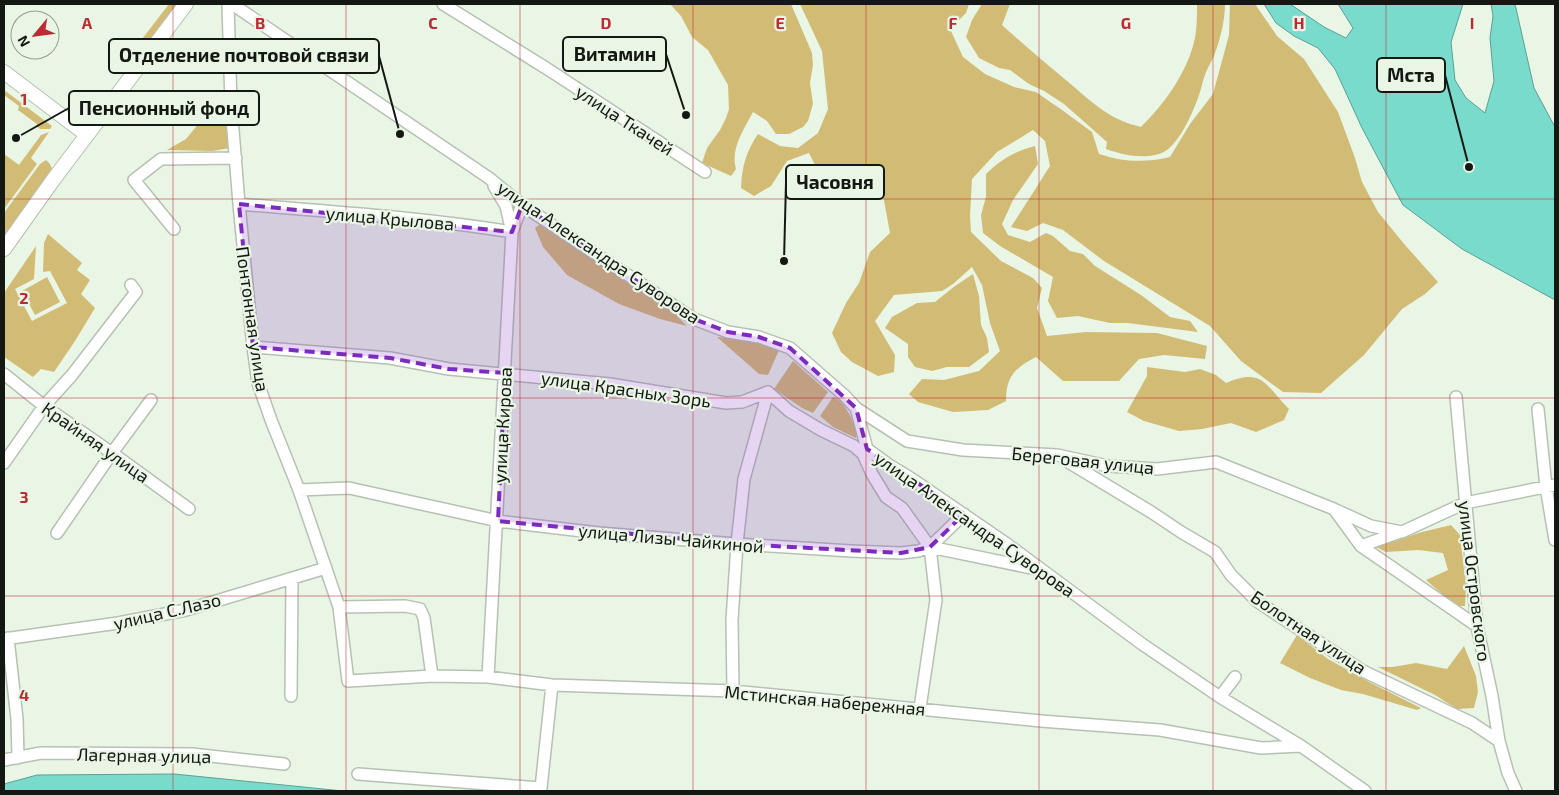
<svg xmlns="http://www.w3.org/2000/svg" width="1559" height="795" font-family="'Exo 2',sans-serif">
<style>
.green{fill:#d2bc75}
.water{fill:#79dbcc;stroke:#5ba094}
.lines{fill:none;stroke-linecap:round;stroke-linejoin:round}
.minor-casing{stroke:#b6c1b3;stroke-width:14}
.major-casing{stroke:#b6c1b3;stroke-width:16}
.minor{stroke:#fff;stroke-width:11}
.major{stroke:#fff;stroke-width:14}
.marked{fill:#7b2cbf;fill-opacity:0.2;stroke:#7b2cbf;stroke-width:4;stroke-dasharray:10 6;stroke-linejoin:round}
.grid{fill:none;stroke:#bb2b31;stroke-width:1;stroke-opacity:0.55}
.labels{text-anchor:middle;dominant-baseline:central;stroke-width:4.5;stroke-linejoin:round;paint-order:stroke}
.street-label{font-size:18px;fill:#141812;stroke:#e9f5e5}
.grid-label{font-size:16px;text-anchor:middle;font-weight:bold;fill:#bb2b31;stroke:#e9f5e5;stroke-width:4.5;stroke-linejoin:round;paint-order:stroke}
.leader{fill:none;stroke:#141812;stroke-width:2}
.callout-dot{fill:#141812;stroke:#e9f5e5;stroke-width:2}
.callout{fill:#e9f5e5;stroke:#141812;stroke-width:2}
.callout-label{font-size:19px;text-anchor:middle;font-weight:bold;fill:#141812}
</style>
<rect width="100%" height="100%" fill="#e9f5e5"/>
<path class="green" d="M169,4H177L135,61L129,56Z
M670,4H791L812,53L813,65L810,83L813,104L808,121L803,127L789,134H776L767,121L753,112C744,129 730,149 736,169L731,176L702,163L707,148L720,130L726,118L729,109L728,85L708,50L692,37L681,16Z
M800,4H969L966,13L950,29L963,57L985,74L1014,87L1036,92L1062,110L1092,132L1099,154C1124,162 1144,163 1170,157L1190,124L1213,94L1229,35L1230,4H1255L1277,36L1304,59L1338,112L1355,158L1362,182L1378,212L1405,245L1438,282L1425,294L1402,309L1364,355L1321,393L1283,392L1241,361L1210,326L1104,261L1063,230L1043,223L1027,231L1011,227L1050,166L1045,141L1033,130L997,152L972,179L970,216L971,232L1001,261L1033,278L1042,288L1037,308L1047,336L1086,332L1157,333L1207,346L1205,359L1164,355L1139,359L1119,381H1063L1036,357C1015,368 1006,376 1006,401L988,410L953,412L918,402L909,394L922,379L944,380L979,371L1000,351L990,323L982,285L972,267L953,284L942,291L894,295L875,321L895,355L894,372L878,376L852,362L841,352L832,333L846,303L859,283L870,252L890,233L883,195L869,181L848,189L824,183L809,153L787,161L771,186L754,196L741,188C742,166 746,152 758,134L780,146L798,148L818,133L828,109L822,51Z
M982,4H1010L1002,25C1025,46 1049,66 1073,86C1095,105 1111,120 1141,127C1163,105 1184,77 1193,46C1197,33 1197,18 1197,4H1225C1225,21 1220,40 1214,56C1212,61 1209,65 1207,70C1203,78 1202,87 1199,95C1193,112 1178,149 1159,154C1142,159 1122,155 1106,149L1107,142L1064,104L1044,91L1029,84L1010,70L999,68L979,58L966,37L972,20Z
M4,90L52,126L50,129H40L36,126L37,124L18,110L19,106L4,95Z
M215,114L227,116L230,148L212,151L167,150L186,139L204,117Z
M49,132L31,158L37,164L4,209V154L19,165L41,135Z
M1035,146L1038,164L1013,200L1002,224L1008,235L1030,242L1046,233L1053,236L1070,251L1083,254L1095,266L1141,295L1170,317L1190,321L1198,332L1128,323H1110L1078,316L1057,318L1048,301L1053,277L1000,246L983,233L981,215L986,197V174C1000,160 1015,151 1035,146Z
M46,160L50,164L52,169L4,238V213L40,164Z
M543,222L672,311L687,326L660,319L619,304L567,275L543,247L535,228Z
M48,234L82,263L77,270L90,280L81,294L95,308L75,341L54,372L41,369L33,377L4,357V293L36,246L34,279L15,289L32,321L67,303L50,271L43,272L44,243Z
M973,274L979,296L981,325L987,338L989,352L969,367H947L932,371L915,367L908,357V344L885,328L892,317L917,303L935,302L955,286Z
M47,277L60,302L35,315L22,291Z
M717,337L732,338L780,348L768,375L759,374Z
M793,361L828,392L813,413L802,408L774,389Z
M1147,367L1185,372L1200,369L1216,375L1226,383C1263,367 1265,385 1289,409L1284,420L1256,432L1231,423L1202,429L1179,431L1144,421L1127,412L1147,376Z
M833,397C835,398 838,399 840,401C847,407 858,429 856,438L833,427L820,416Z
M1451,525L1460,535L1466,586L1465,606H1456L1426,580L1448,570L1443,553L1418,550L1386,552L1376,547L1422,532Z
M1297,635L1328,659L1371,683L1421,708L1417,710L1363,694L1341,690L1310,678L1280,663Z
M1464,646L1476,676L1478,692L1474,708L1457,709L1435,695L1378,667H1393L1416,663L1447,669Z"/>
<path class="water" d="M1264,4H1290L1324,27L1346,38L1353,28L1338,4H1463L1451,42L1455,80L1466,98L1485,113L1494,81L1490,38L1493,16L1491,4H1515L1534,88L1555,127V300L1462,249L1403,205L1362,128L1335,69L1318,48L1294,36L1276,23Z
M174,774L343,791H4V784L37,775Z"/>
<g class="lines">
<g class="minor-casing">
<path id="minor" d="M228,4L231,105L239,204L253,347L258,383L271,420L299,490L339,607L348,681L432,676L488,677L552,685L733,691L1041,721L1160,730L1261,748L1301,746
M232,4L489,178L522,205L694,319L728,332L759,337L790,348L845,396L856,408L867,449L889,465L912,479L1007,544L1142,644L1220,697L1301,746L1365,791
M443,4L546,68L705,172
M239,204C330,212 422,217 512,232L522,205
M174,229L134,180L161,159L236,158
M253,347L390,358L449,369L610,384L726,403L742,402L768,392L789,411L821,430L854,446L863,454L872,474L886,497L902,508L930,547
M4,374L44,406L112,453L189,509
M1456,397L1477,626L1492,696L1499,741L1508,773L1516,791
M856,408L907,441L963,450L1057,455L1108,466L1157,469L1216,462L1334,509L1361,546L1477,626
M1538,409L1546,487L1555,540
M1065,460L1151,512L1181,532L1215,552L1231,575L1258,602L1363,671L1472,723L1499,741
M4,463L44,406L72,375L136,292L131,285
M299,490L349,488L498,521L599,533L737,544L851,551L901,553L918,551L930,547L1041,570
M1336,510L1371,526L1402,532L1465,503L1555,485
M57,533L112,453L151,400
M1361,546L1400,532
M339,607L405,606L420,609L424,618L432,676
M8,638L17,719L18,758
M4,639L118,623L186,610L326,568
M488,677L512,232L506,206L494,186
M733,691L732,620L737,544L744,479L768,392
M291,696L292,579
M1220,697L1235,677
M920,708L936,600L930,547L964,514
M4,760L41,753L192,754L284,764
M358,774L541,788L552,685"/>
</g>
<g class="major-casing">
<path id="major" d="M4,72L87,135
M4,249L53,180L186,4"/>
</g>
<use href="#minor" class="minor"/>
<use href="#major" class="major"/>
</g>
<path class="marked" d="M239,204L512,232L522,205L694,319L728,332L759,337L790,348L856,408L867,449L964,514L930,547L901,553L737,544L498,521L505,373L449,369L390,358L253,347Z"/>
<path class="grid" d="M173,4V791M346,4V791M520,4V791M693,4V791M866,4V791M1039,4V791M1213,4V791M1386,4V791M4,199H1555M4,398H1555M4,596H1555"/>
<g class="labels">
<g class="street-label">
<text transform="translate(625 120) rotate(33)">улица Ткачей</text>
<text transform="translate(390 218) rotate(5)">улица Крылова</text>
<text transform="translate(599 252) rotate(34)">улица Александра Суворова</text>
<text transform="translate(253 319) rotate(82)">Понтонная улица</text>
<text transform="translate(626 389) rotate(8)">улица Красных Зорь</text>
<text transform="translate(502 425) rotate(-87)">улица Кирова</text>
<text transform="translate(96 442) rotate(35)">Крайняя улица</text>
<text transform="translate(1083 460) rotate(6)">Береговая улица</text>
<text transform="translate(975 524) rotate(35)">улица Александра Суворова</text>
<text transform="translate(671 538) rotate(5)">улица Лизы Чайкиной</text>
<text transform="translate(1475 581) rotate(83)">улица Островского</text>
<text transform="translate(167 611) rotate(-13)">улица С.Лазо</text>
<text transform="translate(1309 632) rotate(34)">Болотная улица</text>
<text transform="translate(825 700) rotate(5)">Мстинская набережная</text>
<text transform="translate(144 755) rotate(1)">Лагерная улица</text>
</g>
</g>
<g class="grid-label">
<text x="87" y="29">A</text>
<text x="260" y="29">B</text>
<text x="433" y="29">C</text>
<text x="606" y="29">D</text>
<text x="780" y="29">E</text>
<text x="953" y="29">F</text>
<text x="1126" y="29">G</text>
<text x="1299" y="29">H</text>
<text x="1472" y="29">I</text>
<text x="24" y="105">1</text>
<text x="24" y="304">2</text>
<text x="24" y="503">3</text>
<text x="24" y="701">4</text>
</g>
<path class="leader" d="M686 115L666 54M400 134L379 56M1469 167L1445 75M16 138L69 108M784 261L786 182"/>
<g class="callout-dot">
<circle cx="686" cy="115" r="5"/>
<circle cx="400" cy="134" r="5"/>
<circle cx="1469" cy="167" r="5"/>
<circle cx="16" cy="138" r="5"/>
<circle cx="784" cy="261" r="5"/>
</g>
<g class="callout">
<rect x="563" y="37" width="103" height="34" rx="5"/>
<rect x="109" y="39" width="270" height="34" rx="5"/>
<rect x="1377" y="58" width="68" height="34" rx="5"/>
<rect x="69" y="91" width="190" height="34" rx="5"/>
<rect x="786" y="165" width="98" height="34" rx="5"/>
</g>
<g class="callout-label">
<text x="615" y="61">Витамин</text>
<text x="244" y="62">Отделение почтовой связи</text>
<text x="1411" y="82">Мста</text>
<text x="164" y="115">Пенсионный фонд</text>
<text x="835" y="189">Часовня</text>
</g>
<rect width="1559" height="795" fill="none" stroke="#141812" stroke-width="10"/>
<g transform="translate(35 35) rotate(241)"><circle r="24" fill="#e9f5e5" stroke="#949d91"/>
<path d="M0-4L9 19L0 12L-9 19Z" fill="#bb2b31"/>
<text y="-8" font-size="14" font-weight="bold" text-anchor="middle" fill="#141812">N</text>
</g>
</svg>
